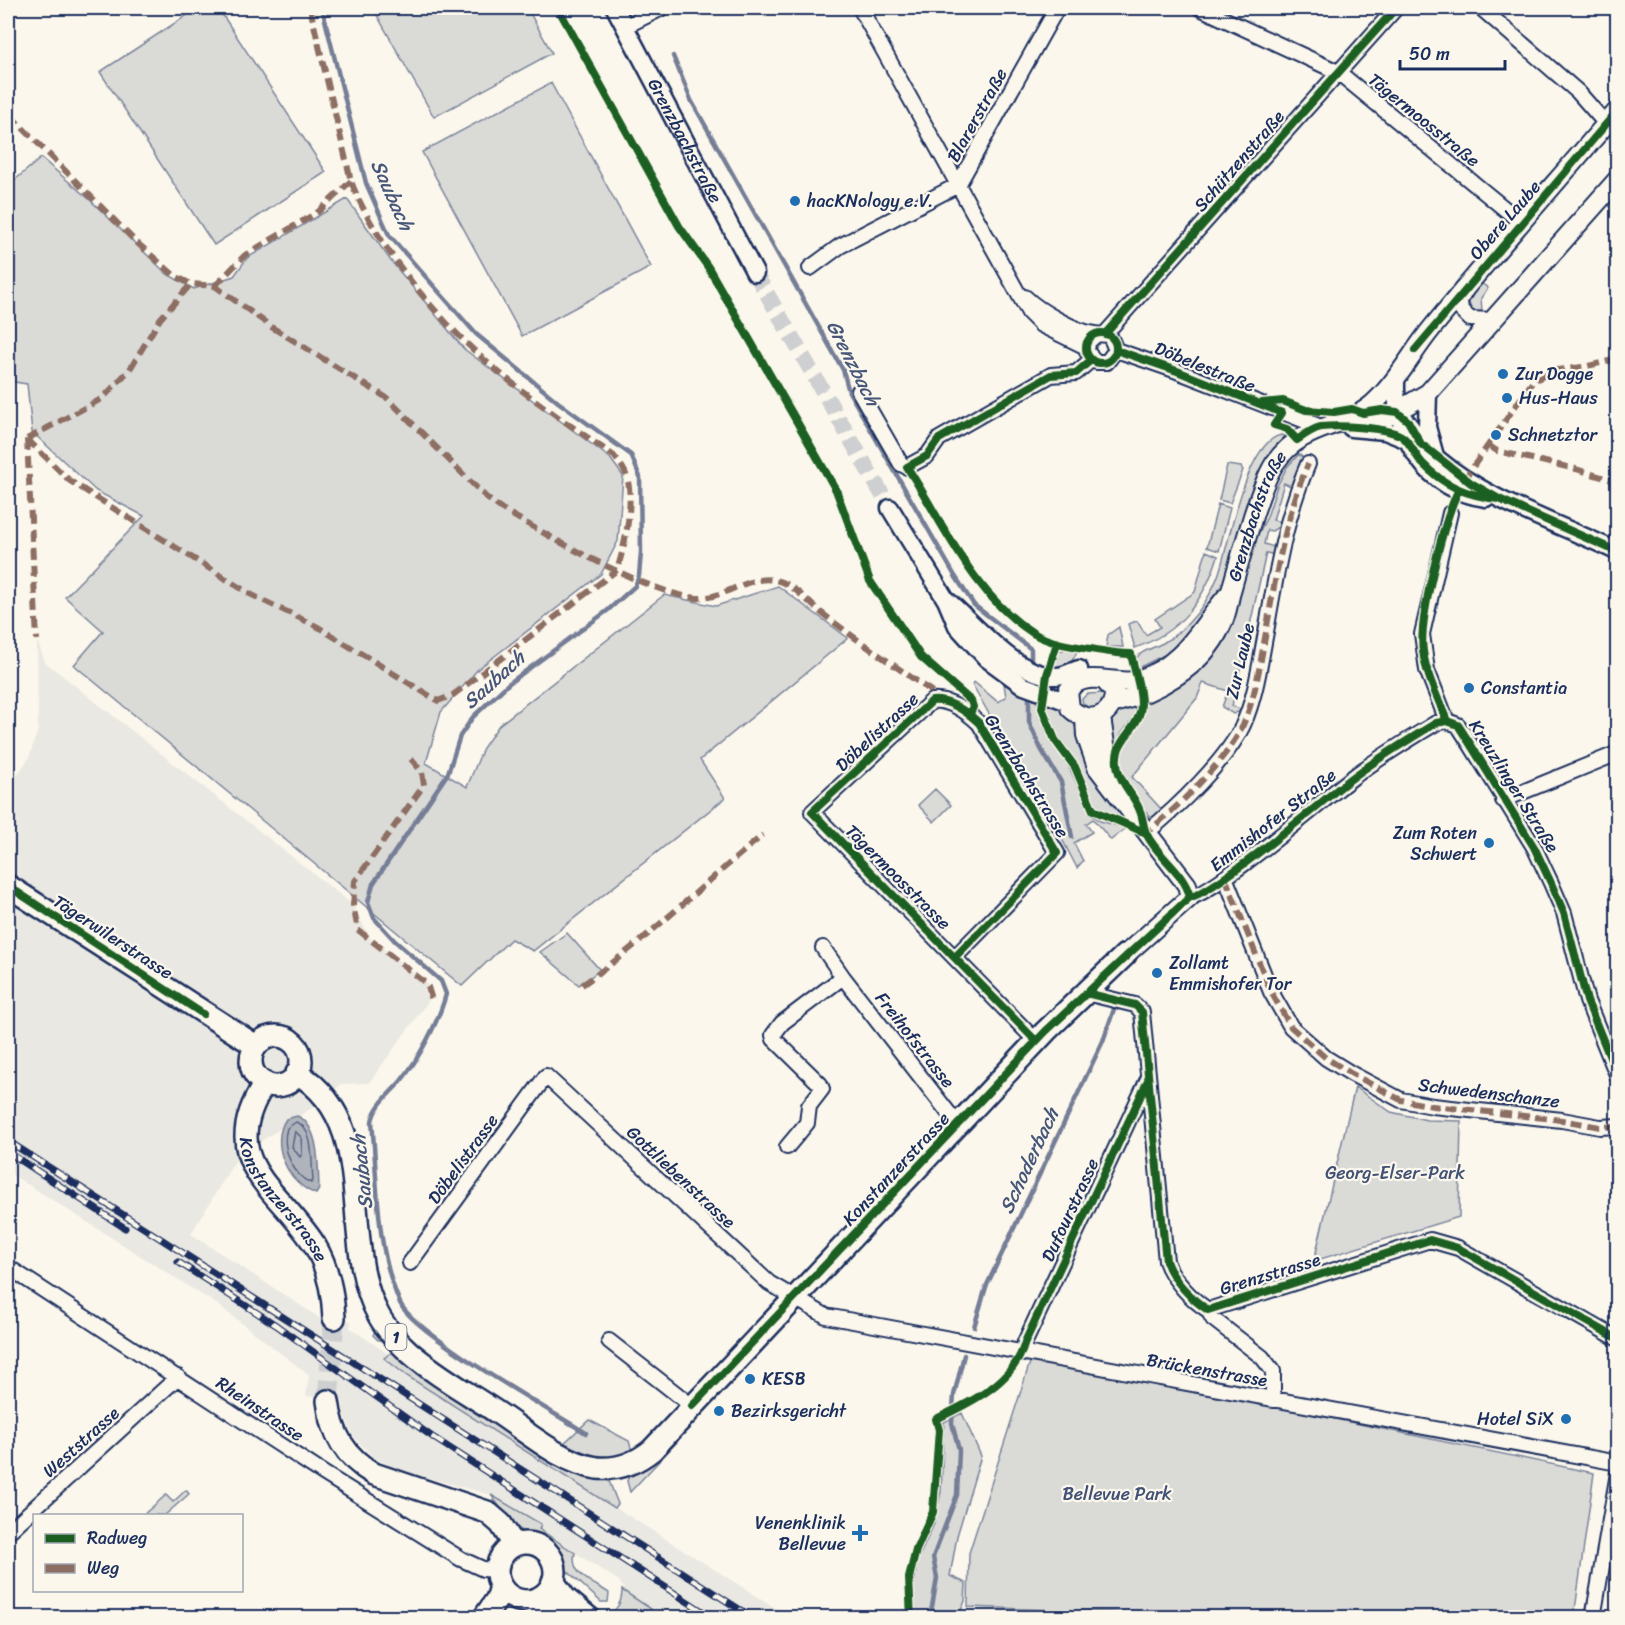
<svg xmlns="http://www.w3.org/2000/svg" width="1625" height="1625" font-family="Sriracha,sans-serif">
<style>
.built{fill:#eae8e2}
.green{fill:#dadad7;stroke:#7a849a;stroke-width:1.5}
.water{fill:#afb3bb;stroke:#747e96;stroke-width:1.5}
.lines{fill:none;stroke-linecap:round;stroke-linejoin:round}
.shore{stroke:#566483;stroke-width:1.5}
.stream{stroke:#747e96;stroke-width:4.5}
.tertiary-tunnel{stroke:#cecfd0;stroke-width:16;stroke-dasharray:16 8;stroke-linecap:butt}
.primary-tunnel{stroke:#cecfd0;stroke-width:21;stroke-dasharray:21 10;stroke-linecap:butt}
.minor-casing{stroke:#1b2f5e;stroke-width:18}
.tertiary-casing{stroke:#1b2f5e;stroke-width:21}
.secondary-casing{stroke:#1b2f5e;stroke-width:22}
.primary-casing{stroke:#1b2f5e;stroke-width:26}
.minor{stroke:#fbf7ec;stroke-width:14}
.tertiary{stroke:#fbf7ec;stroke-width:16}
.secondary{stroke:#fbf7ec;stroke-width:18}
.primary{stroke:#fbf7ec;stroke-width:21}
.rail-casing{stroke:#1b2f5e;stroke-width:7}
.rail{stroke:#fbf7ec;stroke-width:4.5;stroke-dasharray:14;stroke-linecap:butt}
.quiet{stroke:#8d6e63;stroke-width:6;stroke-dasharray:12 6;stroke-linecap:butt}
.cycleway-casing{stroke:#fbf7ec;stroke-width:11}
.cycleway{stroke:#1b5e20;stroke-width:8}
.poi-dot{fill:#1f6fb2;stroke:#fbf7ec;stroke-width:2}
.labels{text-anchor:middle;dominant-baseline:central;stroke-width:4.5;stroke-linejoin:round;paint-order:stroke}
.shield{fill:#fbf7ec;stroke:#5e6b89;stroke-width:1.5}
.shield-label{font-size:16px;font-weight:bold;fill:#1b2f5e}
.street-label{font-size:18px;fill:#1b2f5e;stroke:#fbf7ec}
.poi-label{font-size:18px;fill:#1b2f5e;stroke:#fbf7ec;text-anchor:start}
.park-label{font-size:18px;fill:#415176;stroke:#fbf7ec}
.water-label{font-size:20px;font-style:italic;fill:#47577a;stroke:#fbf7ec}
</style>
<rect width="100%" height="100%" fill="#fbf7ec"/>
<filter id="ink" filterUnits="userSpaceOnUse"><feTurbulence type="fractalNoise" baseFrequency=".0167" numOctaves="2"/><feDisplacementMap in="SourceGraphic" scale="12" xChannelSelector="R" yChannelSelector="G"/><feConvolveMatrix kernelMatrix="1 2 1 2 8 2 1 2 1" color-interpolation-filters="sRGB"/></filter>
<g filter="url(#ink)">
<path class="built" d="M37,640L45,662L353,905L370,938L427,983L429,1000L369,1083L341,1084L315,1106L238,1156L191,1234L321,1319L351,1321L350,1328L602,1499L790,1617H613L628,1595L619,1581L538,1529L541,1525L491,1495L399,1470L373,1457L354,1437L344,1415L342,1399L306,1396L309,1375L218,1305L8,1172V789L29,758L38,729Z"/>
<path class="green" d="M198,8H218L326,172L214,245L100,72Z
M373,8H527L552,53L434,117Z
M551,83L651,267L522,336L422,152Z
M8,137L10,184L41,158L89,199L167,274L194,289L234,276L247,258L347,199L391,261L464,349L610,458L623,476L618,541L601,574L478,669L441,712L426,763L467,787L483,748L499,725L664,595L716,606L778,586L848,638L700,760L725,798L533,951L511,939L462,986L74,665L103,631L65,597L144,516L96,491L32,432L27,384L8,381Z
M1481,283L1488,288L1481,298L1482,311L1473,313L1468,301Z
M1281,435L1285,436L1266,459L1253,484L1226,584L1186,636L1166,654L1138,668L1136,659C1140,651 1154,648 1163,643C1189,628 1209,602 1219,573C1229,544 1246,442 1281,435Z
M1299,454L1304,459L1293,487L1284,483L1273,520L1281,522L1280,526L1272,531L1267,530L1264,544L1274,547L1276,555L1266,553L1232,706L1243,710L1233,714L1222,707L1228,691L1203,683L1197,698L1132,777L1163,811L1154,821C1134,798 1107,766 1129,735C1139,722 1146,715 1144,698L1237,605L1253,544L1267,517L1277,486L1287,467Z
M1227,465L1241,467L1243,470L1230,503L1219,500Z
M1218,504L1230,508L1219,551L1207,547Z
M1206,551L1218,556C1204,601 1180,632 1135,648L1128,624L1137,621L1146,635L1160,627L1155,619L1195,592Z
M1119,627L1123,647H1106L1108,635Z
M1065,649L1077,651C1073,664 1064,666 1052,671L1058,652Z
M974,682L998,702L1006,697L1004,684L1037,702L1046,731L1066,761L1091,814L1100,821L1126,828L1111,840L1093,819L1086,824L1092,832L1074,843L1083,861L1077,868L1045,806L1038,800L972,684Z
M1104,693V698L1097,707L1090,708L1083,704L1082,699L1087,694Z
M1047,699C1082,719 1077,738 1091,771C1098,789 1115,805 1127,820L1100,812L1095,806C1086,787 1078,768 1067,750C1058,734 1043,720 1047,699Z
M1134,701L1136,714L1121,734L1114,753L1107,724L1120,708Z
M935,789L951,805L934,822L918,805Z
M567,933L600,970L579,985L540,952Z
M1355,1087L1391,1112L1427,1120L1461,1121L1459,1217L1314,1261Z
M376,1329L593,1477L609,1481L618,1504L615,1508L407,1376L384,1358L393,1351L385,1339L378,1340L373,1335Z
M1032,1356L1594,1473L1574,1617L1195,1618L1164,1614L968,1607L969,1553Z
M962,1413L981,1456L957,1536L950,1576L966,1583L965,1601L958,1617H915L914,1582L918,1559L934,1524L941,1492L944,1422Z
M589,1420L629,1441L632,1451C608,1463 586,1455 563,1444Z
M675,1437L678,1441L630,1492L627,1481L629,1476Z
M186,1490L189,1494L165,1515H143L166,1495L173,1502Z
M491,1495L541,1524L539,1529L575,1553C569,1575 594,1583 609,1593L608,1602H601L563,1567L552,1548L514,1526Z
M622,1590L651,1609L645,1617H596L597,1613C614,1618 622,1604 622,1590Z"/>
<path class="water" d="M297,1116C320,1125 318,1167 319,1189L316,1194C288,1184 269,1144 286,1119Z"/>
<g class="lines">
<path class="shore" d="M296,1122C315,1128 311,1164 313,1180L311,1183C292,1175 281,1147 287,1128Z
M295,1131L301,1137L302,1154L300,1157L292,1147Z"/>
<path class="stream" d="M322,8L366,183L389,235L476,334L558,402L631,455L640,477L641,552L639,576L635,586L607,611L508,684L473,717L460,736L448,773L373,884L368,902L374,918L395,941L441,981L446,994C439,1021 418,1060 401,1081C391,1093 374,1106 372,1122C378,1181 375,1247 400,1303C413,1333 551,1411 586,1433
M673,56L691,100L843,370L849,392L955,576L974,605L1031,649V662
M1029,698V722L1041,749L1061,782L1072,837
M974,1327L986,1287L1103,1041L1114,1009
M930,1618L937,1578L933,1557L957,1495L959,1450L952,1423L954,1395L964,1355"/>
<path class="tertiary-tunnel" d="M755,273L890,508"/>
<path class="primary-tunnel" d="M328,1401L334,1318"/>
<g class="minor-casing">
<path id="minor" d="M860,8L1029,313L1041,325L1086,347
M1200,8L1338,72L1522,223
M1481,8L1578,92L1606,124
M626,26L662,8
M810,268L840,246L958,185L1057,8
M1466,290L1460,301L1461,310L1470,319L1492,320
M1025,297C1038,310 1077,333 1096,334C1101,335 1104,334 1110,336L1116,350L1107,362H1096L1087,352L1088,342L1096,335
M1105,334L1396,8
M1116,350L1177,371L1321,427
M859,391L901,464L907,467L927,456L939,439L1051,375L1076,373L1091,360
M1450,513L1422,634L1427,670L1447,721L1458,725L1469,742L1534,847L1551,883L1564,913L1587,1001L1618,1077
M1503,800L1618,753
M1146,833C1176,809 1227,760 1243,725C1256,696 1260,663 1266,632C1276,574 1285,518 1308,464
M1225,877L1271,992L1291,1027L1326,1058L1352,1074L1401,1100L1433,1106L1562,1120L1600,1127L1618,1126
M1190,897C1215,893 1324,799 1352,778C1378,758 1408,740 1436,723L1447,721
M823,948L843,977
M955,957L1057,853L979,723C967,712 949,699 932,701L812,812L1036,1041
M1086,993L1135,1005L1142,1012L1166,1261C1172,1279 1192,1300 1208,1310L1430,1240L1458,1248L1618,1339
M787,1147L807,1123L809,1106L822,1089L820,1084L774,1039L773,1035L782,1023L843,977L958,1125
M410,1263L546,1076L769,1283L826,1316L1618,1463
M8,1267L323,1473L461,1559L483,1569L497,1570
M1208,1310L1213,1319L1262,1357L1273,1371V1400
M609,1341L692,1406
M1022,1354L1025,1342L1147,1081
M8,1532L178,1377
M1593,1618L1618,1473"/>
</g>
<g class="tertiary-casing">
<g id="tertiary">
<path id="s1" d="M615,8L755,273"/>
<path d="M1396,379C1394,436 1425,490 1486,498"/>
<path d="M1428,393L1427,427L1435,456"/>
<path d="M1397,412C1413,425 1419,444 1435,457C1488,502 1556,522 1618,552"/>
<path d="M1351,428L1385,431L1405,439"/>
<path d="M890,508L946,600L957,626L986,658L1024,686L1068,702"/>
<path d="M949,602C976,625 1018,678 1057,676C1065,676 1071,671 1079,669"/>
</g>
</g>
<g class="secondary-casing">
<g id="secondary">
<path d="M1352,424L1387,417L1428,393L1618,179"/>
<path d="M1104,680L1114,691C1115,717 1088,726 1070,708L1068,691C1084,667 1116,687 1138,680C1185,665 1198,630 1228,595"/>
<path id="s2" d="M1114,703C1155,693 1203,667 1221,626C1227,615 1228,603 1231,591C1238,565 1246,539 1254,513C1260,496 1265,478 1275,463C1305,420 1347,431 1377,400C1399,379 1413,351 1432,328C1492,254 1556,183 1618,110"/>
<path d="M1101,717L1109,772"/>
<path d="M1085,718L1086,735L1097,767L1187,885L1190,897L1125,955"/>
</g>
</g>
<g class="primary-casing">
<g id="primary">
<path d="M8,886L256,1046"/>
<circle cx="276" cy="1061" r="25"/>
<path d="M297,1073C382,1124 337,1241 379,1316C385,1327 398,1342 408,1351C435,1375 468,1393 498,1413C527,1432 562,1463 597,1468C618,1470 636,1463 652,1450L1046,1031L1125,955"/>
<path id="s3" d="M265,1083C214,1161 277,1187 314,1244C328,1267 333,1292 334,1318"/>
<path d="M328,1401C332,1434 345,1457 374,1474L487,1512L501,1524L514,1545"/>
<circle cx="526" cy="1572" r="29"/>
<path d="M553,1581L565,1598L589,1618"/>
<path d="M528,1601L571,1618"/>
<path d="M484,1618L497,1599L501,1587"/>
</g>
</g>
<use href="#minor" class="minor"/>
<use href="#tertiary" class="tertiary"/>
<use href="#secondary" class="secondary"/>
<use href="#primary" class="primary"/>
<g class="rail-casing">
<path id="rail" d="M8,1141L753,1618
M8,1152L125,1228
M178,1262L276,1325L434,1438L713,1618"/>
</g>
<use href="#rail" class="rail"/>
<path class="quiet" d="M310,8L351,181C374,243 438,320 488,363C527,397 572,426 614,456C618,461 622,466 625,472C636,495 625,546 617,570
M10,115L136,242L175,276L191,284L215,286L273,328L387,398L488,499L502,509C546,535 648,594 697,598C728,599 753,569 784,583C798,589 811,605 823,614C858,641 895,666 931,691L938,700
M215,286L245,255L318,212L351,181
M27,439L70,481L250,594L318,627L438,701L453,695L617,570
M27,439L103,398L130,369L160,319L191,284
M27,439L37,640
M1488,445L1497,451L1576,469L1618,482
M1463,481L1533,381L1557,370L1583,367L1618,359
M411,759L422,772L424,785L355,881L353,905L358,930L422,980L428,987L432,1000
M1145,829L1146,833C1176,809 1227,760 1243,725C1256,696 1260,663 1266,632C1276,574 1285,518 1308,464
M1225,877L1271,992L1291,1027L1326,1058L1352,1074L1401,1100L1433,1106L1562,1120L1600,1127L1618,1126
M582,985C647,940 702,885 763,835"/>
<g class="cycleway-casing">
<path id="cycleway" d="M558,8L679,226L708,267L836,490L870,581L921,657L971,701L973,707L970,714
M1086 348a15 15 0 1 1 30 0a15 15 0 1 1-30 0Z
M1105,334L1396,8
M1116,350L1177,371L1282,413L1274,425L1287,429L1297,440C1304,435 1312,429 1321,427C1338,425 1389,427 1403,437C1411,444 1415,455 1422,463C1444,486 1468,496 1499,499
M1415,350L1618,110
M1091,360L1076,373L1051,375L939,439L927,456L907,467C944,524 973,595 1033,633C1049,643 1071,646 1090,649C1103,651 1117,654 1131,654C1134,670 1144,696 1140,712C1135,734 1111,741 1118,770C1122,786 1135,796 1140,811C1143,818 1143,826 1146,833C1157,857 1184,871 1190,897
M1262,403L1283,401L1306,410L1334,412L1352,409L1363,413L1382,410L1397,412L1408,421L1421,444L1471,483L1499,499L1618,552
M1458,491C1444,521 1418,619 1423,651C1426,675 1438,698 1447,721L1458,725L1469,742L1534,847L1551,883L1564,913L1587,1001L1618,1077
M1057,643L1047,675L1042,708L1055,740L1075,767L1093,810L1146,833
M8,886L203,1014
M955,957L1057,853L979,723C967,712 949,699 932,701L812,812L1036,1041
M1086,993L1135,1005L1142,1012L1166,1261C1172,1279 1192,1300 1208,1310L1430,1240L1458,1248L1618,1339
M692,1406L1046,1031L1190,897C1215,893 1324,799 1352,778C1378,758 1408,740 1436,723L1447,721
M911,1618L909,1578L916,1550L933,1512L939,1430L936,1419C970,1403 1015,1382 1025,1342L1148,1080"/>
</g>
<use href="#cycleway" class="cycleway"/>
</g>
</g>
<g class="poi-dot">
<circle cx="795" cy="201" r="6"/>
<circle cx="1503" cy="374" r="6"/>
<circle cx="1507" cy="398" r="6"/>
<circle cx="1496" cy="435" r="6"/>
<circle cx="1469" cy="688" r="6"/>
<circle cx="1489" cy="843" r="6"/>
<circle cx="1157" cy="973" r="6"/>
<circle cx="750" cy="1379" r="6"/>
<circle cx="719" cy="1411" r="6"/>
<circle cx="1566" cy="1419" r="6"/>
<path d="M857 1524h6v6h6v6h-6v6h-6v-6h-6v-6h6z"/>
</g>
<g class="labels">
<rect class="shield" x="385.5" y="1324" width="21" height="26" rx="4.5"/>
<g class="shield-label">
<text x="396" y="1337">1</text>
</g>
<g class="street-label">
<text transform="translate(977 115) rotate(-61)">Blarerstraße</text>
<text transform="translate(1424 120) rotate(39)">Tägermoosstraße</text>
<text stroke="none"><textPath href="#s1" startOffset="150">Grenzbachstraße</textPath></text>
<text transform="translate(1239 161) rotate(-49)">Schützenstraße</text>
<text transform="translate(1505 220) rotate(-49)">Obere Laube</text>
<text transform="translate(1205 367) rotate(22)">Döbelestraße</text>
<text stroke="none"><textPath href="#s2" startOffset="252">Grenzbachstraße</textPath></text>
<text transform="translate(1240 661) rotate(-77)">Zur Laube</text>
<text transform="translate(877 732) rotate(-43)">Döbelistrasse</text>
<text transform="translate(1027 776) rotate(58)">Grenzbachstrasse</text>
<text transform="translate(1514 786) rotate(58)">Kreuzlinger Straße</text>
<text transform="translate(1273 820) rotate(-38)">Emmishofer Straße</text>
<text transform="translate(898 877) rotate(45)">Tägermoosstrasse</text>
<text transform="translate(113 937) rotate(33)">Tägerwilerstrasse</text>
<text transform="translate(915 1040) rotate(52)">Freihofstrasse</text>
<text transform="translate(1489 1093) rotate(7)">Schwedenschanze</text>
<text transform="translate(463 1159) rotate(-54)">Döbelistrasse</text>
<text transform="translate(896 1169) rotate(-47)">Konstanzerstrasse</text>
<text transform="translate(681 1177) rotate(43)">Gottliebenstrasse</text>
<text stroke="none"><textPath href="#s3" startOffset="132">Konstanzerstrasse</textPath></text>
<text transform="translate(1070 1210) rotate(-65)">Dufourstrasse</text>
<text transform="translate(1270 1274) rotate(-17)">Grenzstrasse</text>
<text transform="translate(1207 1370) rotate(10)">Brückenstrasse</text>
<text transform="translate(260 1409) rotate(34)">Rheinstrasse</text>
<text transform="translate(81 1442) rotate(-42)">Weststrasse</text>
</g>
<g class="poi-label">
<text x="807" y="201">hacKNology e.V.</text>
<text x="1515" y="374">Zur Dogge</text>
<text x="1519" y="398">Hus-Haus</text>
<text x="1508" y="435">Schnetztor</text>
<text x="1481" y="688">Constantia</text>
<text x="1477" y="833" text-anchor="end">Zum Roten<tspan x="1477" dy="21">Schwert</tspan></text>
<text x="1169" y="963">Zollamt<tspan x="1169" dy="21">Emmishofer Tor</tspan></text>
<text x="762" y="1379">KESB</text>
<text x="731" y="1411">Bezirksgericht</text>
<text x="1554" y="1419" text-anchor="end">Hotel SiX</text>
<text x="846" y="1523" text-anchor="end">Venenklinik<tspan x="846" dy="21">Bellevue</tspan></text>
</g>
<g class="park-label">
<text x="1395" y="1173">Georg-Elser-Park</text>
<text x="1117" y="1494">Bellevue Park</text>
</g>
<g class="water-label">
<text transform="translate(392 195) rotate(66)">Saubach</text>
<text transform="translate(853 363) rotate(63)">Grenzbach</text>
<text transform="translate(494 680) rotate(-42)">Saubach</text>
<text transform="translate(1029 1161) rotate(-65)">Schoderbach</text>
<text transform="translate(362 1172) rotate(-96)">Saubach</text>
</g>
</g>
<rect width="1625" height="1625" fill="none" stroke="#fbf7ec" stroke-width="30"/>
<rect x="15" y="15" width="1595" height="1595" fill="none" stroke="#1b2f5e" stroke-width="2" filter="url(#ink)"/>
<rect x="33" y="1514" width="210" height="78" fill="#fbf7ec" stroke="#a1a7b3" stroke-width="1.5"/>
<rect x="45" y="1534" width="30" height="9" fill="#1b5e20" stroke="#a1a7b3" stroke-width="1.5"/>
<text x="87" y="1544" font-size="18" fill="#1b2f5e">Radweg</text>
<rect x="45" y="1564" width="30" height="9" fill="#8d6e63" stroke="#a1a7b3" stroke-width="1.5"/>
<text x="87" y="1574" font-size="18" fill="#1b2f5e">Weg</text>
<path d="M1400 60v9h105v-9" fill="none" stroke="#1b2f5e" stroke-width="3"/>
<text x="1409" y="60" font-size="18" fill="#1b2f5e" stroke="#fbf7ec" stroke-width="4.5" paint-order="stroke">50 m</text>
</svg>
